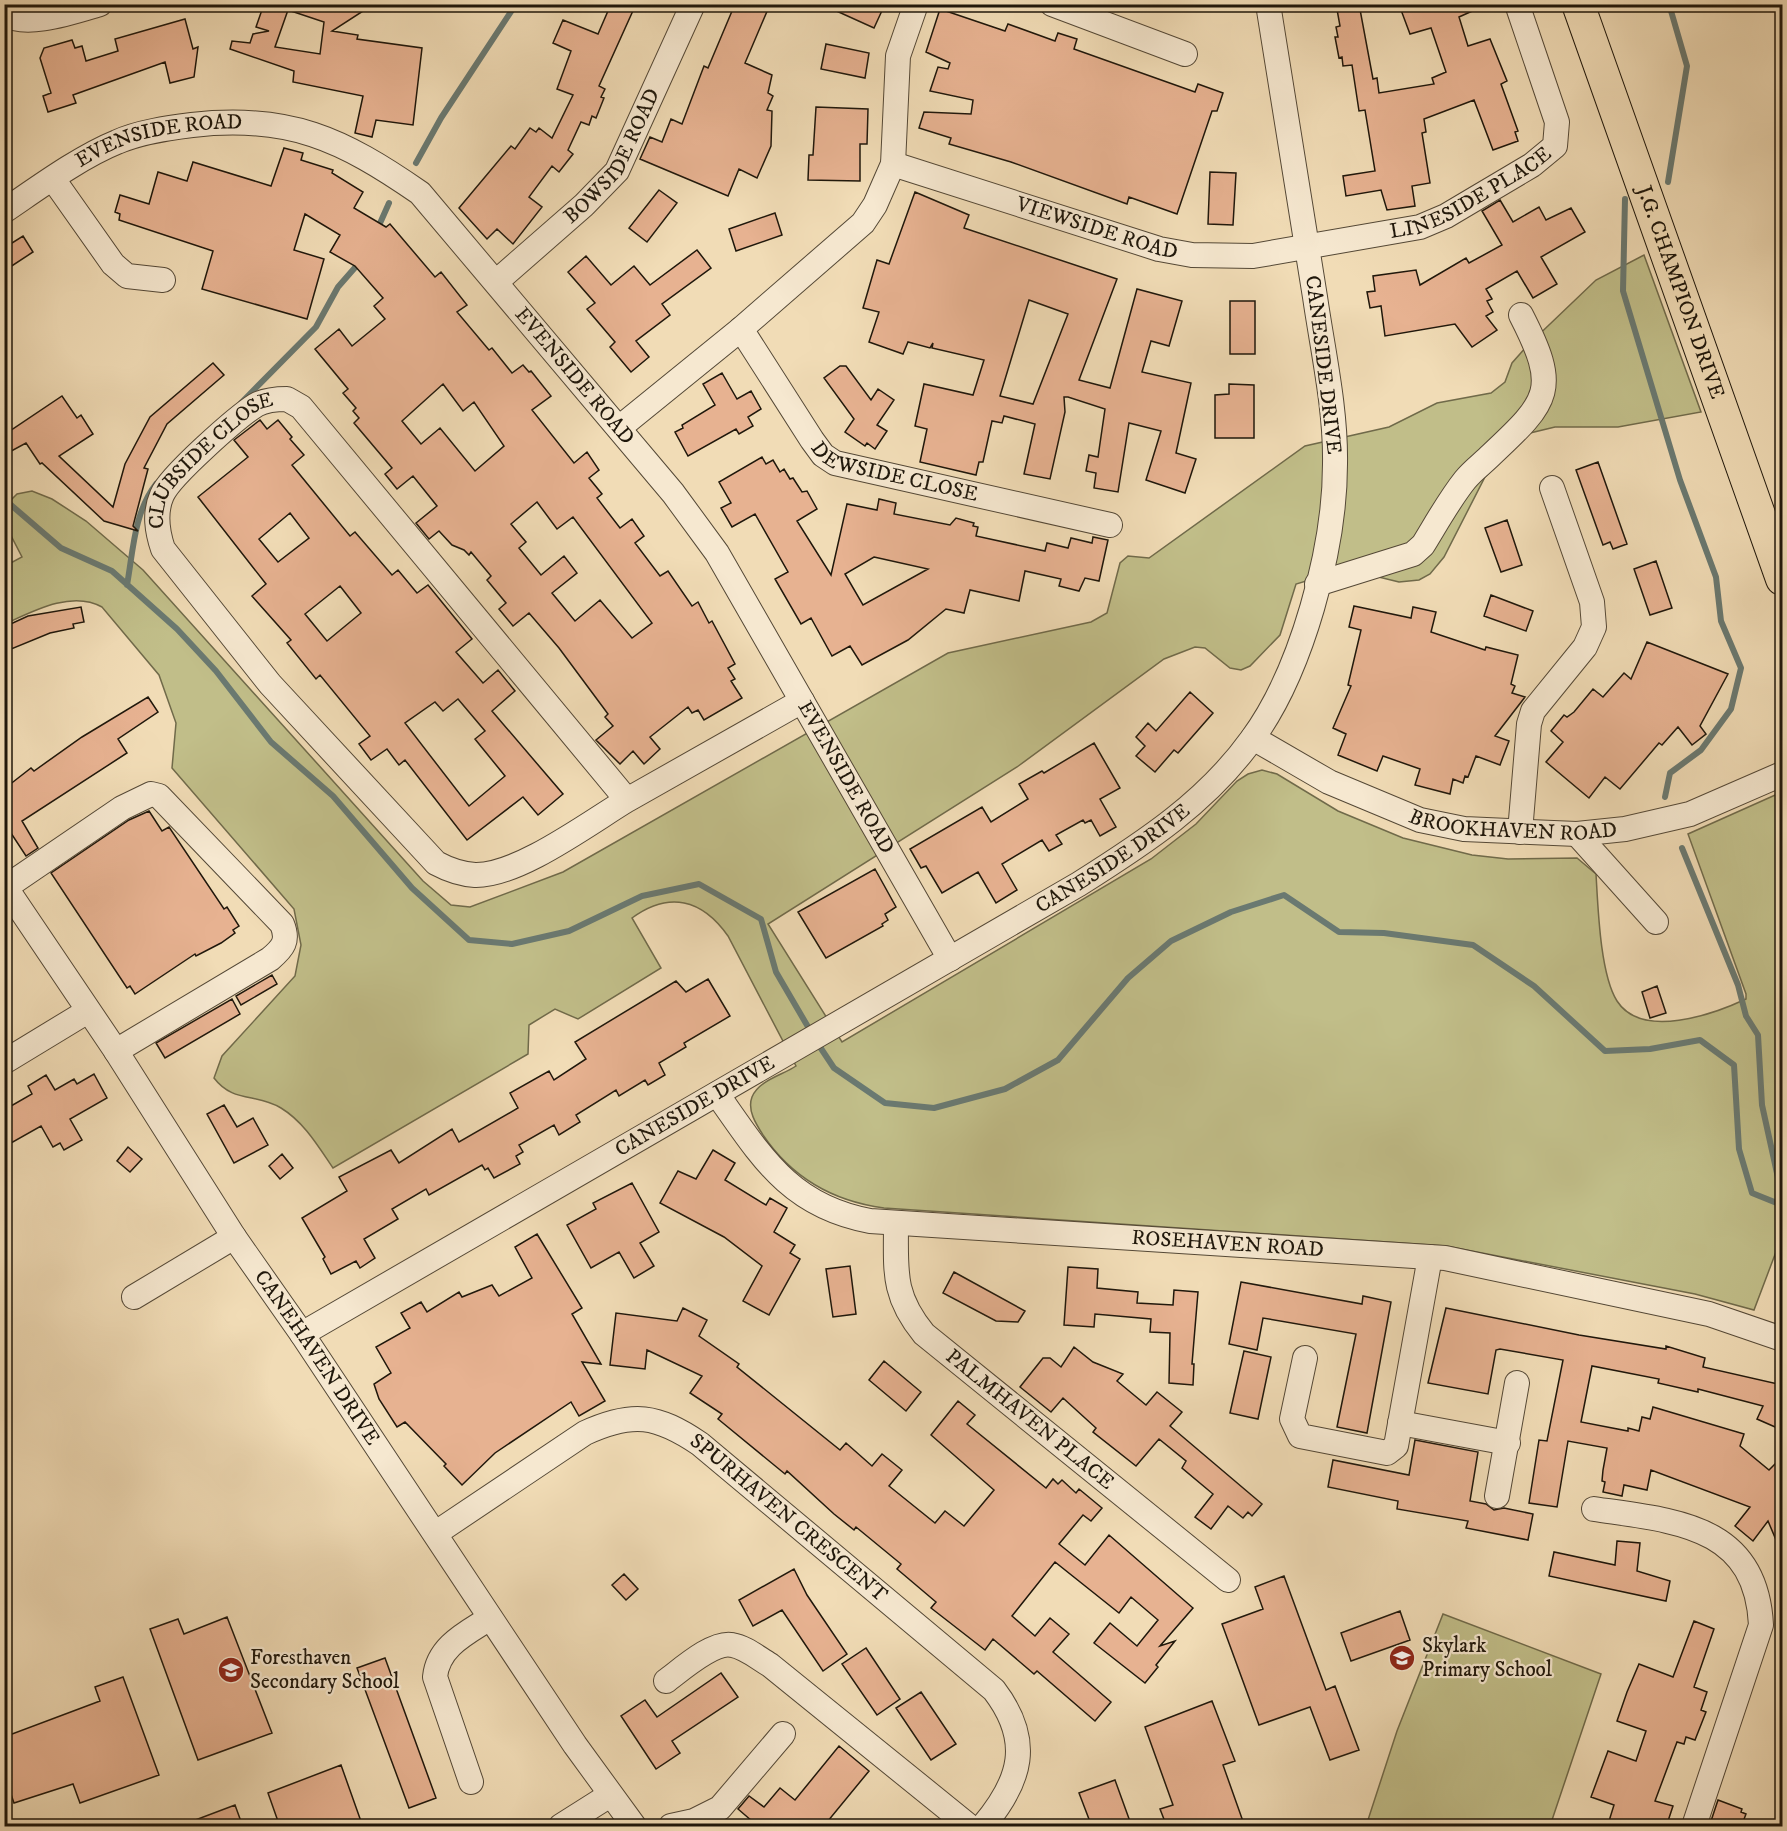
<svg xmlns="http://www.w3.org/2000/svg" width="1787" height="1831" font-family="'IM FELL DW Pica',serif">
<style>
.green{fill:#c1be89;stroke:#706a4a;stroke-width:1.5}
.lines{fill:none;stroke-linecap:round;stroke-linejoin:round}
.stream{stroke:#6a7971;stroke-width:6}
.building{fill:#e7b291;stroke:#1f170b;stroke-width:1.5;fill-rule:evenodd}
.minor-casing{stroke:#544836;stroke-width:26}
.major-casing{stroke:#1f170b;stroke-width:34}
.minor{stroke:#f6e8d0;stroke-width:24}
.major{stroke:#f1dcb6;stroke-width:32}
.labels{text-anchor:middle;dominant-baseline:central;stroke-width:4.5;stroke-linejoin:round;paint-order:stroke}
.street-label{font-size:21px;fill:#1f170b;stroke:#f6e8d0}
.poi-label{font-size:21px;fill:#1f170b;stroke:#f6e8d0;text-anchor:start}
</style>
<rect width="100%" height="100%" fill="#f1dcb6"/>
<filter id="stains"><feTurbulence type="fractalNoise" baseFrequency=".00333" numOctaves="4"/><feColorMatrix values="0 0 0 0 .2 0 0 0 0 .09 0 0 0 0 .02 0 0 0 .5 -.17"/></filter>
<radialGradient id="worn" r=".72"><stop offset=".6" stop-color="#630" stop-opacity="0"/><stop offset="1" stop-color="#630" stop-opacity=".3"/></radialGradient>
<path class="green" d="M1644,255L1701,412L1618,427H1555L1526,434L1485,477L1444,557L1430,574L1419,580L1399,582L1346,569L1296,584L1280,635L1250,666L1241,670L1230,668L1205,648L1195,647L1164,659L1017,767L768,924L842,1042L1151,859L1196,824L1237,781L1248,774L1262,770L1277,774L1338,811L1403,838L1472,855L1508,859L1577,858L1596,874C1598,907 1600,974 1617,1001C1642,1040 1714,1014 1746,999V994L1688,834L1782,792V1236L1754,1310L1695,1294L1446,1246L884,1208C832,1201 792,1178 763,1135C756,1124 747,1110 752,1097C759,1080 783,1075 796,1066L728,936C702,899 669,891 632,918L661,968L578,1019L555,1009L529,1025L528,1054L333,1168C318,1146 304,1122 281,1108C256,1093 233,1103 214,1078L222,1056L295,976L301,945L294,909L172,768L176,723L159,675L102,607C72,590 33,611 5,624V566L22,557L5,524V506L17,494L32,491L52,499L86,521L143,570L423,881L451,905L470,907L563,872L948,653L1091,622L1107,613L1120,563L1128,556L1149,558L1305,446L1389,427L1437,403L1491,393L1505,382L1512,363L1527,346L1596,280Z
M1443,1614L1601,1674L1550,1826H1366L1397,1731Z"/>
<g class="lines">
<path class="stream" d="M416,163L441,118L516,4
M1668,182L1687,66L1669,4
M1625,199L1623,291L1680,480L1716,577L1721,621L1741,668L1731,709L1701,750L1670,773L1665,797
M377,230L389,203
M241,403L316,327L338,287L359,263
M4,499L61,548L112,571L177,629L216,671L271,742L333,796L412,888L469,940L512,944L569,931L642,896L699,884L761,919L776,972L811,1032
M127,585C133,552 134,512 156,484
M1682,848L1738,985L1746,1016L1758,1035L1762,1105L1782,1196
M816,1041L834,1068L885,1103L934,1108L1005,1089L1058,1060L1128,978L1171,941L1231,912L1284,895L1339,932L1384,933L1473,945L1534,986L1605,1051L1650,1049L1700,1040L1734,1065L1739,1149L1752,1193L1782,1205"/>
</g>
<path class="building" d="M264,4H374L332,31L358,35L357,39L422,48L413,125L376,120L372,137L355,133L363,96L293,82L294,71L230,49L232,41L250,43L253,34L269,31L256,27ZM288,10L324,22L320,54L275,47Z
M611,4H636L599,86L605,89L601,97L604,98L596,118L592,116L589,125L581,122L568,150L573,154L559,172L552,166L529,197L542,207L513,244L497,229L487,239L459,208L511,146L515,149L530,128L536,132L539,128L552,138L573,95L557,89L571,51L553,43L563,20L598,34Z
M735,4H758L768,9L745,63L772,75L768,93L773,96L767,110L772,111L771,146L757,178L739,169L728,196L640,159L650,137L662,142L671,119L682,124L704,66L708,68Z
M821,4H885L874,28Z
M1336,4H1359L1373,79L1377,78L1379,93L1434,84L1432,78L1446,72L1431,28L1410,34L1401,10L1415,4H1419L1421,11L1438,4H1488L1459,17L1468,46L1490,39L1507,81L1501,84L1518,131L1515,132L1518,141L1493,150L1474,100L1424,119L1426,132L1422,133L1430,183L1412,186L1415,206L1387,210L1381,190L1346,196L1343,176L1375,171L1365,110L1359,111L1352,65L1343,66L1342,57L1339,58L1335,37H1338L1336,27L1340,26Z
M940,9L1005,31L1008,24L1055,41L1058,33L1077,39L1074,49L1195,92L1198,84L1223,93L1217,111H1212L1177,214L1129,197L1127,204L1011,162L949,144L951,138L919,128L924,112L971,114L973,100L930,91L938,67L948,69L950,63L926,52Z
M185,19L193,49L198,47L194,77L170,83L165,62L73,95L76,103L48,112L43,96L51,93L40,58L44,48L72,40L75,48L82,46L86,61L118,51L115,39Z
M826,44L869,53L865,78L821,69Z
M816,107L868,109L867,144H860V181L808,180L809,155H813Z
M284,148L303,153L301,160L333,170L332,173L363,192L354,208L386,227L390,224L435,277L441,272L467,305L457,312L489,350L492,348L512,373L523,365L529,372L531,371L551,396L532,410L574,463L587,452L599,470L589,478L602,494L597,498L620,528L632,519L644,536L635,543L660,576L668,571L692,606L698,602L709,623L712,621L735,664L728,668L735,679L731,681L742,698L704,720L698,710L692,713L688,707L650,737L660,749L644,764L633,751L620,764L596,740L613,726L605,717L608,714L559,648L529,613L513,626L499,609L506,603L487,580L491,576L471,552L469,555L464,550L452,545L439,531L429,539L416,523L437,506L413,476L397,489L385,474L392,468L354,423L359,418L353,411L356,408L343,393L348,389L315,349L339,329L352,346L385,319L374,306L383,298L355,266L330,252L340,235L305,214L294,250L324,259L307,319L202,289L213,251L119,220L120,214L115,212L120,195L149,204L158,172L187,181L193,162L271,186ZM443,384L463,411L474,402L504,446L475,471L440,428L421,444L402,421ZM537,502L557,529L573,517L652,623L632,638L600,600L575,621L552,593L577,573L564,556L541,575L519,548L526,542L511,524Z
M1210,172L1236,173L1233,225L1208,224Z
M659,190L677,203L647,242L629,228Z
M915,192L969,215L964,228L1117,279L1079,380L1110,388L1137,289L1182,301L1169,346L1151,341L1142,372L1191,383L1176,453L1196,459L1185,493L1146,480L1161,431L1129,423L1118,492L1094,488L1096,473L1086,471L1089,455L1098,457L1105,409L1068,397H1064L1065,412L1050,479L1024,474L1035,424L1004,416L1002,423L992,421L983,462H979L976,475L920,462L927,429L915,426L924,384L973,395L984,360L932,348L933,343L930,348L908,342L903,354L869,342L879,312L863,308L877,260L889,264ZM1029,300L1068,314L1033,404L1000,396Z
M1500,200L1513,222L1539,207L1546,220L1571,208L1585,232L1541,257L1557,284L1533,298L1517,271L1486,289L1492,299L1487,301L1493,312L1486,316L1497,330L1472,347L1455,324L1385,336L1381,306L1370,308L1367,292L1375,291L1373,276L1416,270L1420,285L1466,258L1469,263L1502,245L1482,211Z
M775,213L782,235L736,251L729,229Z
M23,236L33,252L4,271V248Z
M697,250L711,268L662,304L670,315L636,341L649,357L631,372L610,347L615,342L587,309L595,303L568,272L586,256L611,285L634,266L650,285Z
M1230,301H1255V354H1230Z
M213,363L224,375L167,424L144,468L148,469L133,526L138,531L104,521L42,463L40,464L26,443L4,455V435L62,396L77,418L81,415L93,434L59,456L113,507L125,464L150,417Z
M840,366H846L871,400L878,389L894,400L877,425L887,431L875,449L867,443L865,446L845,432L854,419L824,378Z
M722,373L737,399L751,391L761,409L748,417L753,426L739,434L736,429L688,456L675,432L683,428L682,425L715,405L703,384Z
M1229,384L1254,385V438H1215V395L1229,394Z
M260,420L267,429L278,420L292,437L290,439L304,455L292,465L350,536L355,532L392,575L398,570L417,593L428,585L472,639L456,652L483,683L498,670L515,691L492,711L563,794L538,815L523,797L467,840L405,760L399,765L387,749L371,760L359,744L370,736L320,675L316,679L287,643L291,640L252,596L266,584L198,497L248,457L234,440ZM290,513L309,538L278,562L259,539ZM340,586L361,613L327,641L305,614ZM458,699L485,731L475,739L505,776L469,806L405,723L435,702L443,711Z
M762,457L766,464L773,460L780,472L784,469L790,479L793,478L802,492L807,491L817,509L797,521L831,575L847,504L877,510L879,499L896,503L894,514L950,525L956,518L974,523L973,526L978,527L976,536L1045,551L1047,543L1068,548L1071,538L1092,543L1093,537L1108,540L1099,581L1085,578L1079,591L1059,586L1061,579L1025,571L1019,601L970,590L964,613L946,609L908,640L862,665L850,646L832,656L811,618L801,624L775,579L788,572L755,514L732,527L721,508L731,503L719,482ZM874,557L928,569L863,605L845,574Z
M1598,462L1627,544L1613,549L1610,542L1603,545L1576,470Z
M1507,520L1522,565L1501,572L1485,528Z
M1656,561L1672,608L1650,615L1634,569Z
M1491,595L1533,611L1526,631L1484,616Z
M1354,606L1411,618L1413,607L1436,612L1431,632L1485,650L1486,647L1518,655L1511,684L1515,686L1512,693L1525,697L1495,736L1509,741L1500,765L1476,756L1468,777L1465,776L1463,783L1453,779L1450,794L1415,785L1420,769L1383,756L1377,771L1338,755L1346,734L1333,728L1351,686L1348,685L1361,630L1349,627Z
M81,607L84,622L73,624L74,628L50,633L4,652V627L28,616Z
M1647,642L1728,674L1700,726L1706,734L1692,745L1678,727L1662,745L1659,743L1620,789L1605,777L1589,798L1546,762L1563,742L1551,731L1564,715L1567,717L1574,712L1593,689L1603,697L1624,673L1631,679Z
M1190,692L1213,713L1178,753L1174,750L1155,772L1136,756L1145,746L1136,737L1148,723L1156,731Z
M148,697L158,712L118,739L127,753L22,821L38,848L26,856L9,830L4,833V789L31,768L34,771L82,737Z
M1094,743L1120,788L1100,799L1116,827L1100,836L1091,820L1085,823L1083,820L1056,835L1062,844L1049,851L1042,840L1002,864L1017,890L996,903L978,872L942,893L926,866L921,868L910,849L982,807L991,822L1028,799L1019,784L1042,771L1044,773Z
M149,811L162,831L169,827L224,909L227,907L239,926L233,930L235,933L221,943L196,956L195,954L135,994L130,986L127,988L51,873L129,820Z
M875,869L896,907L885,914L888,920L882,924L883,926L826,958L798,912Z
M272,975L277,984L241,1005L236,996Z
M708,979L730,1016L684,1043L686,1047L659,1063L665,1075L648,1085L645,1080L619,1096L616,1090L576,1115L580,1122L559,1135L554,1125L519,1145L523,1152L516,1156L520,1164L494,1178L488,1168L485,1170L482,1165L429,1195L426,1189L392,1209L398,1219L364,1239L375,1258L360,1268L356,1261L331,1274L323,1259L325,1257L302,1218L347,1191L339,1177L391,1150L399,1163L452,1129L459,1142L518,1108L510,1093L549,1071L554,1080L586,1059L575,1042L676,981L686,992Z
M1657,986L1666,1013L1650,1018L1642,992Z
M232,999L240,1014L165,1058L156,1043Z
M94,1074L107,1098L70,1119L82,1140L64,1150L60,1143L53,1147L41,1126L4,1147V1110L32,1094L28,1086L46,1075L55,1090L74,1079L77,1084Z
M224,1105L237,1127L253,1118L268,1145L234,1163L207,1114Z
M128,1147L142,1159L130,1172L117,1161Z
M713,1150L735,1163L725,1180L766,1205L770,1198L787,1208L774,1232L795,1245L790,1253L800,1259L769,1315L743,1301L762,1266L724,1237L660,1203L678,1171L696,1179Z
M282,1154L293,1168L280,1179L269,1166Z
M632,1183L659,1232L640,1243L654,1266L634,1278L619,1252L591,1268L567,1225L596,1209L593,1203Z
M537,1234L582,1308L572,1314L601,1364L582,1362L605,1401L579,1416L571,1402L495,1453L462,1485L444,1466L446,1464L405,1422L397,1427L379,1399L374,1384L391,1373L376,1347L410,1328L401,1313L421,1302L427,1312L459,1292L462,1297L492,1285L499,1296L532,1278L515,1247Z
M850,1266L856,1314L833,1317L826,1269Z
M1068,1267L1098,1269L1097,1288L1138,1292L1137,1303L1173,1305L1174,1290L1198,1292L1192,1364H1194L1193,1385L1169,1383L1170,1333L1150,1332L1151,1319L1095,1314L1094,1327L1064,1325Z
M954,1272L1025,1311L1018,1322L996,1321L943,1293Z
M1241,1282L1362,1304L1363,1296L1391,1302L1367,1433L1337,1427L1356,1334L1263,1318L1257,1350L1229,1344Z
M683,1308L707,1320L699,1336L739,1364L737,1367L840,1450L846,1443L872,1466L882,1454L902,1470L889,1486L935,1523L945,1511L964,1526L994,1490L931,1435L958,1401L975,1415L967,1424L1046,1488L1053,1479L1058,1484L1062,1480L1076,1493L1079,1489L1102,1508L1091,1521L1083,1515L1059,1544L1085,1565L1109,1535L1193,1608L1160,1646L1175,1641L1156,1665L1158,1667L1145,1683L1094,1643L1110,1623L1137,1646L1158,1620L1131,1597L1119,1613L1055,1562L1012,1616L1035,1636L1050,1618L1069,1634L1053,1652L1111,1702L1095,1721L1037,1671L1034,1674L993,1639L985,1650L931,1608L936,1602L897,1569L901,1564L856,1527L854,1530L834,1514L787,1471L785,1474L718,1419L722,1414L690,1393L702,1376L647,1350L645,1369L610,1365L616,1313L677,1321Z
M1446,1308L1579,1335L1666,1349V1346L1705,1358L1703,1367L1782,1385V1430L1757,1419L1763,1406L1698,1389V1392L1658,1383L1659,1379L1592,1366L1581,1422L1628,1431V1428L1639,1431L1642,1417L1650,1419L1653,1407L1744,1434L1740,1446L1769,1470L1782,1457V1554L1768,1521L1753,1541L1735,1526L1750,1507L1651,1470L1647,1490L1624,1485L1622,1496L1603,1492L1605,1482L1602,1481L1603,1470L1607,1448L1568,1441L1557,1507L1529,1503L1539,1440L1547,1441L1563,1360L1500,1349L1496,1350L1488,1394L1428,1383Z
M1074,1347L1093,1362L1123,1374L1117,1381L1146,1405L1157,1392L1182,1412L1170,1426L1262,1504L1252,1516L1248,1512L1243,1518L1228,1506L1211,1529L1195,1517L1213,1494L1182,1468L1186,1461L1159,1439L1136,1466L1093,1432L1096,1428L1063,1398L1051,1412L1020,1387L1043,1358H1050L1061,1367Z
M1244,1351L1271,1357L1258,1419L1230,1413Z
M884,1361L921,1392L906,1411L869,1380Z
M1415,1440L1478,1452L1470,1501L1486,1504L1494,1510L1504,1508L1533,1514L1528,1540L1466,1528L1468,1521L1397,1509L1398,1501L1328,1487L1333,1460L1409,1475Z
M1617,1541L1640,1543L1637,1571L1670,1581L1666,1601L1549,1576L1554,1552L1615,1565Z
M794,1569L807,1595L847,1654L823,1671L782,1610L753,1626L739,1600Z
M624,1574L638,1589L626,1600L612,1585Z
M1284,1576L1326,1690L1335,1686L1359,1750L1330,1760L1310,1707L1259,1725L1222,1624L1263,1609L1255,1587Z
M1400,1611L1410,1640L1351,1661L1341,1633Z
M227,1617L272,1733L198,1760L150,1629L178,1619L184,1634Z
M1694,1621L1714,1629L1694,1687L1707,1692L1701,1710L1706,1712L1695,1740L1686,1737L1684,1744L1677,1742L1655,1801L1673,1806L1667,1824L1654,1820L1653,1823L1648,1822L1646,1827H1627L1609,1821L1614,1805L1591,1797L1608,1751L1636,1761L1646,1731L1617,1721L1627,1692L1639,1664L1673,1677Z
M866,1648L900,1699L877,1715L842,1664Z
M385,1658L436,1798L409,1808L357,1668Z
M721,1673L738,1697L672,1741L680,1753L656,1769L621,1716L645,1700L657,1717Z
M123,1677L159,1775L80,1803L73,1784L14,1803L4,1774V1737L100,1701L95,1687Z
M921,1692L956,1744L931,1760L896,1708Z
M1212,1701L1235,1761L1223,1765L1245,1827H1167L1160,1809L1173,1805L1145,1727Z
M839,1746L869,1771L823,1827H759L738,1809L749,1796L764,1807L780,1788L795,1800Z
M341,1765L363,1827H280L268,1793Z
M1115,1780L1132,1827H1092L1079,1793Z
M1718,1800L1742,1809L1741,1812L1746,1814L1741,1827H1709Z
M235,1805L243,1827H182V1825Z"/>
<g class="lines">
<g class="minor-casing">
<g id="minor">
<path d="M1052,4L1185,54"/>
<path d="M4,12C20,31 79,10 100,4"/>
<path id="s1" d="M893,164L1159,249L1192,255L1253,256L1420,227L1446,216L1532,165L1555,146L1557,122L1517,4"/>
<path d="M53,179L113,264L127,276L163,280"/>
<path id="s2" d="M4,211C38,188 80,157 117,142C139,132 168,128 192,125C289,114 342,139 420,193L673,493L717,553L950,959"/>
<path id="s3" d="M496,282L584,205L617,171L693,4"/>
<path id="s4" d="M741,329L812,440L823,455L835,463L1110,525"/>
<path d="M619,428L741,329L863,223L875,205L893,164L898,56L916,4"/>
<path d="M1317,584L1413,554L1423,545C1436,524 1449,500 1465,480C1472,471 1483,463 1491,455C1550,400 1559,389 1521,315"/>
<path id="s5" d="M1253,738L1329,782L1420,820L1464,829L1577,834L1625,829L1690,814L1782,774"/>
<path id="s6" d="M627,800C589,823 518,876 475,875C460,874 449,870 436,863L270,684L163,549C157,531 154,513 162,495C170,476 237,417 256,405C265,400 277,399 287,399L301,407L627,800L802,701"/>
<path d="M1520,832L1529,724L1533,711L1585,647L1594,627L1592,602L1552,488"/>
<path d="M1577,834L1656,922"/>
<path id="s7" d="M4,885L116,1051L234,1237L302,1334L575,1745L634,1826"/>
<path d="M6,887L122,808L151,794L159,796L282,924C289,941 283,948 270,959L116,1051"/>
<path d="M4,1062L88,1011"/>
<path id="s8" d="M717,1094C761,1156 789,1206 870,1221L1445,1258L1709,1314L1782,1339"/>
<path id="s9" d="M896,1223C896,1271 892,1295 924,1334L1228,1580"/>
<path d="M134,1297L234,1237"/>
<path id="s10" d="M302,1334L1079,884C1144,843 1207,802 1252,739C1302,671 1335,548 1335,464C1336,409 1323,352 1315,297C1300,200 1284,102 1268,4"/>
<path d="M1305,1358L1292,1419L1300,1436L1387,1453L1396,1446L1430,1257"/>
<path d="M1400,1423L1508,1443"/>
<path d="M1497,1496L1517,1383"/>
<path d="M1594,1509C1674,1521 1756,1524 1761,1625L1694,1826"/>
<path id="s11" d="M436,1533L585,1433C633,1411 657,1415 700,1444L994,1690C1033,1741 1021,1781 983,1826"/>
<path d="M666,1681C681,1670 713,1641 732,1645C745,1647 758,1658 770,1665L969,1826"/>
<path d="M471,1782L435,1677C438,1646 467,1633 490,1618"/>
<path d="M561,1826L610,1795"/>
<path d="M671,1826L694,1821L720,1808L783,1734"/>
</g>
</g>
<g class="major-casing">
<g id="major">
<path id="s12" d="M1578,4L1782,579"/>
</g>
</g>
<use href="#minor" class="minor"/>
<use href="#major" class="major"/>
</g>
<defs>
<g id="school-disc" transform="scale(1.35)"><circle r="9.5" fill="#8f2418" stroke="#f6e8d0"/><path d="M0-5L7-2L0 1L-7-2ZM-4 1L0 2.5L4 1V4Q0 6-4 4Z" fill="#fff"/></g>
</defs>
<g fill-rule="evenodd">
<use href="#school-disc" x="1402" y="1658"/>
<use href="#school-disc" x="231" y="1670"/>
</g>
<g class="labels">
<g class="street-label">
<text stroke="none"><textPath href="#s2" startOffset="174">EVENSIDE ROAD</textPath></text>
<text stroke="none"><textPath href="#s3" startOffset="174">BOWSIDE ROAD</textPath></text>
<text stroke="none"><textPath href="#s1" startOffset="603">LINESIDE PLACE</textPath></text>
<text stroke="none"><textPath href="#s1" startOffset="214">VIEWSIDE ROAD</textPath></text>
<text stroke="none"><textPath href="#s12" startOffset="306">J.G. CHAMPION DRIVE</textPath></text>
<text transform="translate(1323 365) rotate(83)">CANESIDE DRIVE</text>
<text stroke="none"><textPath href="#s2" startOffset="694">EVENSIDE ROAD</textPath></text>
<text stroke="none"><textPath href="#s4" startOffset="224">DEWSIDE CLOSE</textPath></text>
<text stroke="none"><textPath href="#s6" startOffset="741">CLUBSIDE CLOSE</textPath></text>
<text stroke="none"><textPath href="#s2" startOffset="1180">EVENSIDE ROAD</textPath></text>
<text stroke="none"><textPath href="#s5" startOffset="280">BROOKHAVEN ROAD</textPath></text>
<text stroke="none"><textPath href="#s10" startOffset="940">CANESIDE DRIVE</textPath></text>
<text stroke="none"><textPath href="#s10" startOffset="454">CANESIDE DRIVE</textPath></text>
<text stroke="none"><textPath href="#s8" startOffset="564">ROSEHAVEN ROAD</textPath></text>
<text stroke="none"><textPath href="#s7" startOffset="567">CANEHAVEN DRIVE</textPath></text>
<text stroke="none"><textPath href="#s9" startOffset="254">PALMHAVEN PLACE</textPath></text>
<text stroke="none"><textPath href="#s11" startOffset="418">SPURHAVEN CRESCENT</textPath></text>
</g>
<g class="poi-label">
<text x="1422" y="1646">Skylark<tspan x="1422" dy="24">Primary School</tspan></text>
<text x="250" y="1658">Foresthaven<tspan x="250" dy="24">Secondary School</tspan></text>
</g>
</g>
<rect width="1787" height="1831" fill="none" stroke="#f1dcb6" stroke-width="24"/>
<rect x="6" y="6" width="1775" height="1819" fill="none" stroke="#1f170b" stroke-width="3"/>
<rect x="12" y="12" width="1763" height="1807" fill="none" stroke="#1f170b" stroke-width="1.5"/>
<rect width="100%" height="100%" filter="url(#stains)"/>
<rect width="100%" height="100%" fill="url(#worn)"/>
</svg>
